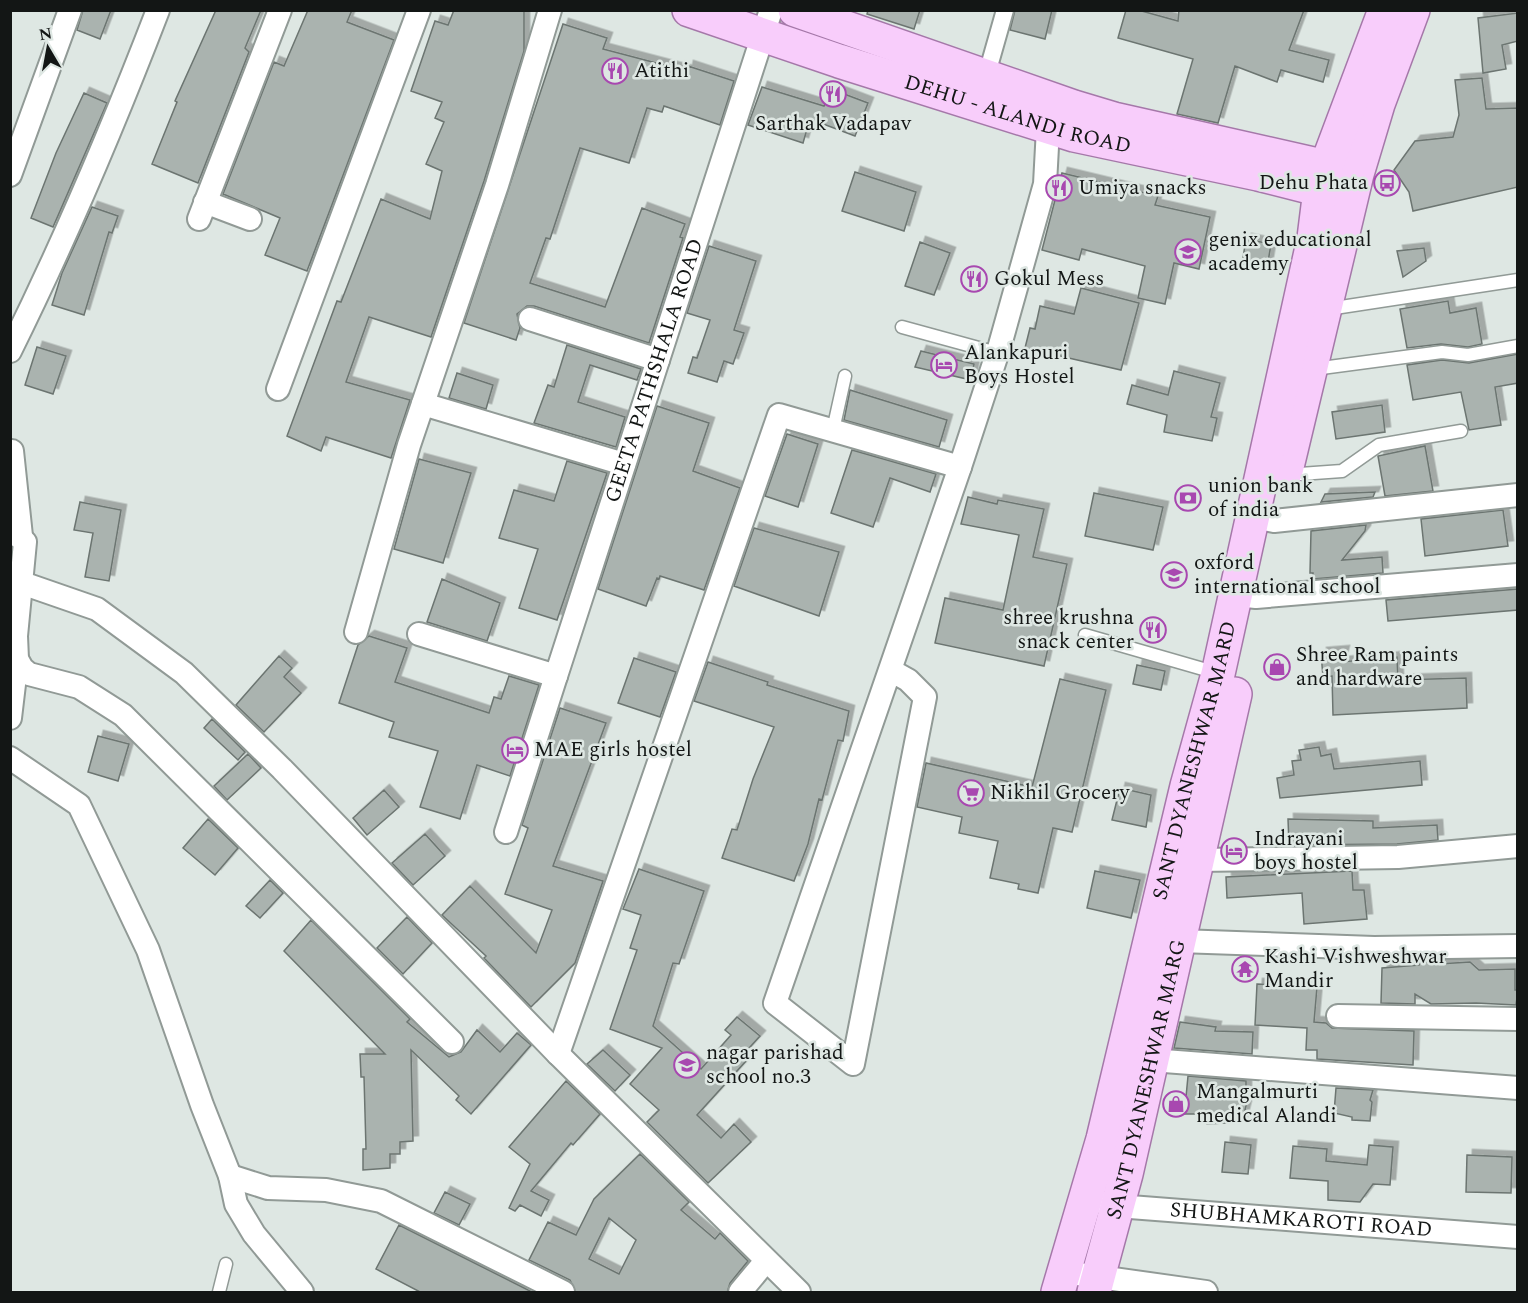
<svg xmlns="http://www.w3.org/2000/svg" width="1528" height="1303" font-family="Spectral,serif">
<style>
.building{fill:#aab3af;stroke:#6c7571;stroke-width:1.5;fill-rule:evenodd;filter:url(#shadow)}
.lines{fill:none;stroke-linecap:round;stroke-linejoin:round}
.service-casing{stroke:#919a96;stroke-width:15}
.pedestrian-casing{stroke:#919a96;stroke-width:20}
.minor-casing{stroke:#919a96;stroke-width:26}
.primary-casing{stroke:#a578a9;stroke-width:36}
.service{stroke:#fff;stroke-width:12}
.pedestrian{stroke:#fff;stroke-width:16}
.minor{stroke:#fff;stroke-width:22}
.primary{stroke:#f8cdfb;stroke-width:33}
.labels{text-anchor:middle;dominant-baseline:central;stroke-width:5;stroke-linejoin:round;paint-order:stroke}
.poi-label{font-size:21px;fill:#131615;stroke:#dee7e3;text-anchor:start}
.street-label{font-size:21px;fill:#131615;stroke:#dee7e3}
</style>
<defs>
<filter id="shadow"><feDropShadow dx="5.5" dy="-5.5" stdDeviation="0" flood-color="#0004"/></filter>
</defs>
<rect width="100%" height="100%" fill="#dee7e3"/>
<path class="building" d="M83,10H111L100,39L77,30Z
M216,10H261L245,48L249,52L198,183L152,164L177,102L175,101Z
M308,10H352L347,22L394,40L307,271L265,255L280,218L223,194L274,62L284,66Z
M454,10H524V51L484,181L431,337L369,317L346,382L410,400L391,458L326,437L321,451L287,436L337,301L341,302L381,199L430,219L442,171L426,164L444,122L435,118L442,102L411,91L435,21L448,25Z
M868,10H920L914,29L867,14Z
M1015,10H1052L1045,39L1010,30Z
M1126,10H1138L1178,21L1179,10H1304L1289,50L1329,60L1323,82L1281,70L1277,82L1235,66L1218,123L1177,114L1193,59L1118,38Z
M1518,13V41L1502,45L1506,69L1483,73L1478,18Z
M563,24L607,38L603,49L687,71L688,66L734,81L720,125L664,106L662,112L647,108L629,163L580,148L550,239L546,238L530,283L605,307L642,208L685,224L680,237L683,238L649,343L534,306H527L517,314L520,328L516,340L464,323Z
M1482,78L1486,109L1518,108V187L1413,211L1409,192L1394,170L1415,141L1453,137L1459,115L1455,80Z
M762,87L824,106L831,89L868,103L855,136L810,119L803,143L748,125Z
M84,93L107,103L53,227L31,218L56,153Z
M855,172L916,192L904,231L842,211Z
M1062,173L1158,196L1155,205L1210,217L1199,269L1174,263L1165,304L1138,298L1145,266L1082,249L1079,260L1042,250Z
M92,207L118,216L112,233L109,232L84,315L52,305L62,273Z
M1246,239L1271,244L1267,268L1242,264Z
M920,242L950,253L934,295L905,286Z
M709,246L756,261L734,330L744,333L733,364L724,361L717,382L688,373L693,357L697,358L710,320L687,313Z
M1424,248L1426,261L1403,277L1397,251Z
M1081,288L1139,303L1121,370L1025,348L1030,328L1035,329L1040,306L1074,314Z
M1448,301L1450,313L1476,308L1482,344L1468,347L1441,344L1407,348L1400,309Z
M567,345L641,369L637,380L590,365L578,402L625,417L616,447L534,423L548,385L554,387Z
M37,347L66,356L53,394L25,385Z
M921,351L974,364L971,380L915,367Z
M1518,354V383L1495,387L1501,425L1469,430L1461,392L1413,400L1407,365L1442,360L1469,363Z
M1174,371L1220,383L1211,417L1217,418L1212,441L1164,432L1167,415L1127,404L1132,385L1168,395Z
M457,373L493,385L486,409L449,398Z
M850,390L947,420L939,447L844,420Z
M1382,405L1385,432L1336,439L1332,412Z
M657,406L709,423L693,471L740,488L704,590L660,576L659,579L657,578L646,606L598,589Z
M787,434L818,444L798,507L765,496Z
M1425,446L1433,491L1385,496L1378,456Z
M852,450L936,474L930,492L890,478L873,527L831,513Z
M419,459L471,473L443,563L394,549Z
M567,461L607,473L557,620L519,608L538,549L499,538L514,490L554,501Z
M1375,492L1373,497L1321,502L1325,494Z
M1094,493L1163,507L1153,550L1085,536Z
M968,497L997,504L998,500L1044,509L1033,557L1067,564L1044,666L935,643L945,598L1003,610L1019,535L961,524Z
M80,502L121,510L109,581L85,577L93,533L74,530Z
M1503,510L1508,546L1425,556L1421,519Z
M1366,525L1365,531L1342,560L1382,557L1383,573L1313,579V573H1310L1311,531Z
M754,528L839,552L819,616L734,586Z
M442,579L500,603L487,641L427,622Z
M1518,589V610L1388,621L1386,600Z
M369,636L407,648L395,682L489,713L494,697L501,699L509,676L539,685L510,776L477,765L460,819L420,807L438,751L389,737L394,722L339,703L358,645Z
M1344,651L1341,662L1397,657L1398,680L1466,678L1467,708L1333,715L1332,676L1323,677L1321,653Z
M279,656L292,668L284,677L301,693L264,732L236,705Z
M634,658L676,672L660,717L618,703Z
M708,662L768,682L767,685L849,711L843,741L838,740L822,800L819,799L808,844L794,881L722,858L732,829L737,830L753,779L774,727L694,701Z
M1137,665L1165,671L1161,690L1133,684Z
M1060,679L1106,690L1072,832L1053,828L1038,893L1018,889L1019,884L990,878L998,841L959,833L962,817L917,807L926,763L1032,787Z
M560,708L606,723L553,866L603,881L575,963L531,1007L484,958L486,956L442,915L470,886L536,953L552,910L505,894L528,828L522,825Z
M212,719L245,752L238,760L204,728Z
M98,736L129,744L118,781L88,772Z
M1319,747L1321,756L1331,754L1334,769L1420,761L1422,785L1280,798L1277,778L1294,775L1292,761L1301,760L1299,750Z
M248,754L261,768L227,800L214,786Z
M1120,788L1151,795L1146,827L1112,820Z
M384,790L399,807L367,835L353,818Z
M208,819L238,848L215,875L183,848Z
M1288,819L1373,821V828L1437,825L1438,840L1397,844L1289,845Z
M425,834L445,856L413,885L392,863Z
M639,869L704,891L679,964L673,963L653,1026L701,1069L731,1035L725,1030L737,1017L760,1036L741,1057L746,1061L697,1115L721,1138L734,1124L751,1142L708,1183L647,1122L659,1110L630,1084L662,1048L610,1029L637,950L630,948L641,915L623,909Z
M1095,871L1140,880L1131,918L1087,908Z
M1352,871L1353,890H1364L1367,919L1304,924L1302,893L1227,898L1226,877Z
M270,880L283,893L260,918L246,906Z
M407,917L432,943L403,974L377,948Z
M311,920L410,1019L407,1022L449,1057L461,1052L477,1030L500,1052L517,1033L531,1045L471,1114L456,1100L459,1096L411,1050L413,1141L400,1142V1154H390V1168L363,1170V1149H366L364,1077H361L360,1054H385L284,951Z
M1420,961L1438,964L1470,962L1479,970L1515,969V990H1518L1516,1005L1476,1003L1431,1004L1415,994V1004L1381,1003L1382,968L1419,965Z
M1257,984L1317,987L1314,1022L1326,1023L1332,1028L1414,1031L1413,1065L1317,1059V1050H1306L1307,1028L1255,1025Z
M1180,1022L1216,1027L1215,1031L1253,1032L1252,1054L1174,1048Z
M603,1050L630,1075L615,1091L587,1064Z
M1188,1076L1246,1081V1106L1242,1122L1207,1124L1206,1114H1175L1186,1097Z
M566,1081L600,1114L573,1145L571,1143L531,1191L549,1200L541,1216L520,1205L515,1211L509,1208L530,1164L509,1147Z
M1336,1088L1373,1090L1370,1100L1372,1102L1370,1121L1352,1120V1117L1334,1113Z
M1225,1142L1251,1145L1248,1174L1222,1172Z
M1369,1145L1393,1147L1390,1185L1373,1184L1360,1202L1328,1200V1181L1290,1178L1293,1146L1327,1149L1326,1161L1367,1165Z
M640,1154L689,1202L681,1210L715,1239L720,1233L748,1261L730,1283L727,1293H576L570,1280L529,1260L548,1222L576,1235L594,1199ZM609,1218L636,1240L619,1274L589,1259Z
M1467,1155L1512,1157L1511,1193L1466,1192Z
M445,1192L470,1204L459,1225L434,1213Z
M399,1225L534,1293H422L376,1269Z"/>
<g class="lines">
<g class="service-casing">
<path id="service" d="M1328,309L1518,280
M902,327L997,353
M1314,369L1442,352L1468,355L1518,346
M833,430L845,376
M1286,475L1342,471L1379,445L1461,431
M1085,635L1217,673
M219,1292L226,1264"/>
</g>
<g class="pedestrian-casing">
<path id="pedestrian" d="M986,77L1005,10"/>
</g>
<g class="minor-casing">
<g id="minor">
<path d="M10,175L70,10"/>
<path d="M205,202L250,219"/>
<path d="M199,219L280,10"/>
<path d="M530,319L658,360"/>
<path d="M10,351C65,240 113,127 158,10"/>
<path d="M278,389L419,10"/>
<path d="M423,404L624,464"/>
<path d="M12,451L21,536"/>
<path d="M1253,517L1274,521L1518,495"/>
<path d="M10,529L25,542L16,636L17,659L22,668L29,674L79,687L123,715L452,1042"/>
<path d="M22,583L97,609L184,673L282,769L558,1054L799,1292"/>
<path d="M1236,595L1256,597L1518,575"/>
<path d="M356,632L409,445L497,185L550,10"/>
<path id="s1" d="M419,634L556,676L771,10"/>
<path d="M890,670L908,680L925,697L853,1064L775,1003L960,467L1000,345L1045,184L1048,128"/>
<path d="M10,718L17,659"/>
<path d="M10,758L79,805L148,950L202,1105L230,1176L236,1204L254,1234L302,1292"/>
<path d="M506,832L556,676"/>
<path d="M1186,858L1197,860L1398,857L1518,846"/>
<path d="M1166,938L1179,941L1374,948L1518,946"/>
<path d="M1338,1016L1518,1019"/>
<path d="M558,1054L779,415L960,467"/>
<path d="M1140,1055L1151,1060L1518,1088"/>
<path d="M230,1176L268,1188L326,1190L381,1201L563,1292"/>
<path id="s2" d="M1104,1203L1117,1206L1518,1237"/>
<path d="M1064,1272L1206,1292"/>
<path d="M740,1292L765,1262"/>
</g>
</g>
<g class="primary-casing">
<g id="primary">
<path id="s3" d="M689,10L839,61L1074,135L1258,174L1341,195"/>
<path d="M795,10L1074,107L1114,119L1349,172"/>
<path d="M1286,471L1357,174L1378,104L1413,10"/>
<path id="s4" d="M1058,1292L1103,1139L1187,786L1218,674L1314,238L1320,190L1326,167L1385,10"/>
<path id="s5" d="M1094,1292L1126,1174L1235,694"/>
</g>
</g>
<use href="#service" class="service"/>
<use href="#pedestrian" class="pedestrian"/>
<use href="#minor" class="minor"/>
<use href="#primary" class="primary"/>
</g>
<defs>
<g id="restaurant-ring" transform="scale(1.35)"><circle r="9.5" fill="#dee7e3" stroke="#a848b0" stroke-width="1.5"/><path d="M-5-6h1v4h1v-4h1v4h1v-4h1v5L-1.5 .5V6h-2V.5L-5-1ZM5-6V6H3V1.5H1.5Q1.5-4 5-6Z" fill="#a848b0"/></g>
<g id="bus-ring" transform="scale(1.35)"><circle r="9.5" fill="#dee7e3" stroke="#a848b0" stroke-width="1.5"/><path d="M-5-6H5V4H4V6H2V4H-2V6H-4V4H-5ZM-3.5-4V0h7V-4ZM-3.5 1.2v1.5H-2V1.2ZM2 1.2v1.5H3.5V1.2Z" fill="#a848b0"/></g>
<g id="school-ring" transform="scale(1.35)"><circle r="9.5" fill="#dee7e3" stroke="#a848b0" stroke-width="1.5"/><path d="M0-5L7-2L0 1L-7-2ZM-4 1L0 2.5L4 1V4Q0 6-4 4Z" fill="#a848b0"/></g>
<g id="hotel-ring" transform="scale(1.35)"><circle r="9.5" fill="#dee7e3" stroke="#a848b0" stroke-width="1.5"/><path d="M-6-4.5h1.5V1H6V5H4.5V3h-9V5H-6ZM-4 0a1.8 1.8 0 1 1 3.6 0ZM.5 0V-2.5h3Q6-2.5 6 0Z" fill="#a848b0"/></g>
<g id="bank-ring" transform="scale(1.35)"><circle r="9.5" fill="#dee7e3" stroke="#a848b0" stroke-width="1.5"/><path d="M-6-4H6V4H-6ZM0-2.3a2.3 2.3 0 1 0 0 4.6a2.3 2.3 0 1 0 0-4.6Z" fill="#a848b0"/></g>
<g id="shop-ring" transform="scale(1.35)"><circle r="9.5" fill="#dee7e3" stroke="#a848b0" stroke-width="1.5"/><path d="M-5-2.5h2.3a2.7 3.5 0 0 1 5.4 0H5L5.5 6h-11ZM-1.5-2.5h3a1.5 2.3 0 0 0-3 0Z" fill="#a848b0"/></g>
<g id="supermarket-ring" transform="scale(1.35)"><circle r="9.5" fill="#dee7e3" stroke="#a848b0" stroke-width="1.5"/><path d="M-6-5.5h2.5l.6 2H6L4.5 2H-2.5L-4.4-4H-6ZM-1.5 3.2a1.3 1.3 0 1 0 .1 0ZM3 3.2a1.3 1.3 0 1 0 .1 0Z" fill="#a848b0"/></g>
<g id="temple-ring" transform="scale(1.35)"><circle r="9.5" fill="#dee7e3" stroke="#a848b0" stroke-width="1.5"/><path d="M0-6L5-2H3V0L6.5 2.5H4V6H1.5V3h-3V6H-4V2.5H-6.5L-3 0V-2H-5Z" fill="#a848b0"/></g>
</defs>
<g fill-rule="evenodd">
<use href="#restaurant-ring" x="615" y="71"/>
<use href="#restaurant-ring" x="833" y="94"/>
<use href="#bus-ring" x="1387" y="183"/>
<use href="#restaurant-ring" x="1059" y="188"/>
<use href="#school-ring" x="1188" y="252"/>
<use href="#restaurant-ring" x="974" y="279"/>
<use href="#hotel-ring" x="944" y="365"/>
<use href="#bank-ring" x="1188" y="498"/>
<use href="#school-ring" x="1174" y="575"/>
<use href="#restaurant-ring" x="1153" y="630"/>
<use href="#shop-ring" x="1277" y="667"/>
<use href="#hotel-ring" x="515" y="750"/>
<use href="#supermarket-ring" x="971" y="793"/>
<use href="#hotel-ring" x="1234" y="851"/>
<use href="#temple-ring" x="1245" y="969"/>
<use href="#school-ring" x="687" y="1065"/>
<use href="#shop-ring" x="1176" y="1104"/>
</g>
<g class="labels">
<g class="poi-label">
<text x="634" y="71">Atithi</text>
<text x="833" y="124" text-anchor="middle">Sarthak Vadapav</text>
<text x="1368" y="183" text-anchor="end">Dehu Phata</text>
<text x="1078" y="188">Umiya snacks</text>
<text x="1208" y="240">genix educational<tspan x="1208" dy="24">academy</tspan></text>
<text x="994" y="279">Gokul Mess</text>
<text x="964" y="353">Alankapuri<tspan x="964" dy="24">Boys Hostel</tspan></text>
<text x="1208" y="486">union bank<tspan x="1208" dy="24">of india</tspan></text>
<text x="1194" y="563">oxford<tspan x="1194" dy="24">international school</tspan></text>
<text x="1134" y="618" text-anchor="end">shree krushna<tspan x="1134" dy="24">snack center</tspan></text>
<text x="1296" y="655">Shree Ram paints<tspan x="1296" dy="24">and hardware</tspan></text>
<text x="534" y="750">MAE girls hostel</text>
<text x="990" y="793">Nikhil Grocery</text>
<text x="1254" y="839">Indrayani<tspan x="1254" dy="24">boys hostel</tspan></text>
<text x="1264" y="957">Kashi Vishweshwar<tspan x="1264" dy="24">Mandir</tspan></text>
<text x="706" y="1053">nagar parishad<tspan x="706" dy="24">school no.3</tspan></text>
<text x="1196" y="1092">Mangalmurti<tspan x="1196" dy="24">medical Alandi</tspan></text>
</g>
<g class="street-label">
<text stroke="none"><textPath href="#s3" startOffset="345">DEHU - ALANDI ROAD</textPath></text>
<text stroke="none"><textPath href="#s1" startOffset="464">GEETA PATHSHALA ROAD</textPath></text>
<text stroke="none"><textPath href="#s4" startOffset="549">SANT DYANESHWAR MARD</textPath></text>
<text stroke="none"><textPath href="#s5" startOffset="219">SANT DYANESHWAR MARG</textPath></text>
<text stroke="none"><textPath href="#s2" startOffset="198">SHUBHAMKAROTI ROAD</textPath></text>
</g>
</g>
<rect width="1528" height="1303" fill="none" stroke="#131615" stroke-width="24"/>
<g transform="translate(48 48) rotate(350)" stroke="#dee7e3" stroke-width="4.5" paint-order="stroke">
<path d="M0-4.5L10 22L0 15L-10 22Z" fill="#131615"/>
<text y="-9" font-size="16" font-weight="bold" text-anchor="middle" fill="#131615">N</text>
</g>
</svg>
